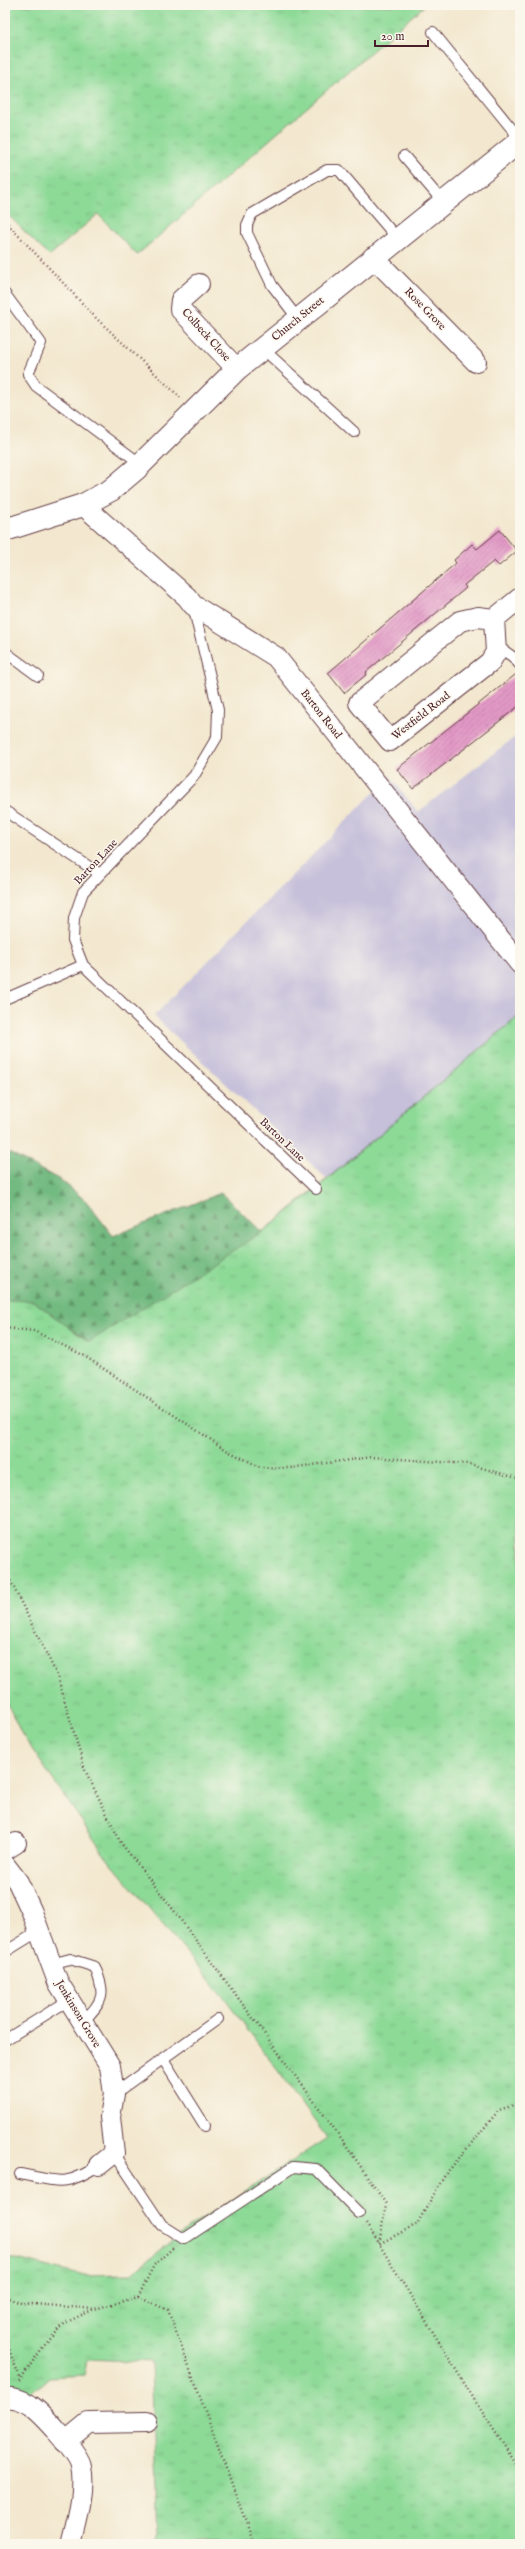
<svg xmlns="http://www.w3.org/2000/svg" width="525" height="2549" font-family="'IM FELL English',serif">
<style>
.industrial{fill:#c6c0da}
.forest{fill:url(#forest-firs);stroke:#5e6c56}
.park{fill:url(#park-tufts);stroke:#6c7c61}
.building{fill:url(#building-hatch)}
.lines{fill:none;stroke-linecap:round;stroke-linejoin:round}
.lane-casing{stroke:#633d44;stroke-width:12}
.street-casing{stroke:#633d44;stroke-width:22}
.secondary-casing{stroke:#633d44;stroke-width:24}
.path{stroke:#633d44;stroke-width:2.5;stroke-dasharray:1 3;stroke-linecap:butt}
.lane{stroke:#fff;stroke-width:10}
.street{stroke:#fff;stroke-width:20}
.secondary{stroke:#fff;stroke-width:22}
.labels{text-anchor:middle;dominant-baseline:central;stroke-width:3;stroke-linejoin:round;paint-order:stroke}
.street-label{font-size:11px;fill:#4a1f2b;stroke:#fbf7ec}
</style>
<defs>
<pattern id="forest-firs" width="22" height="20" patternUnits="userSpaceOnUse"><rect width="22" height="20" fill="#72ba80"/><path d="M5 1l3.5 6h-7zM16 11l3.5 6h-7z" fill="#609769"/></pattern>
<pattern id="park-tufts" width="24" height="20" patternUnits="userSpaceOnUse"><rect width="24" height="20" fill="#8dda97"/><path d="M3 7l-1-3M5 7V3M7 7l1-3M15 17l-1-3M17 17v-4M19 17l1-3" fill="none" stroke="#7bbb82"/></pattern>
<pattern id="building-hatch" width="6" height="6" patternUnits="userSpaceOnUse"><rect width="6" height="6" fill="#e399c6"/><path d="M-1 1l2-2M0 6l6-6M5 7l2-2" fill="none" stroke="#ba7ca1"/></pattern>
</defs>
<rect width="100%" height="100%" fill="#fbf7ec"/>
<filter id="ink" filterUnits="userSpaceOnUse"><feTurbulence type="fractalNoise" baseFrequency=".025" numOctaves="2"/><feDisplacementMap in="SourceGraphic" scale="8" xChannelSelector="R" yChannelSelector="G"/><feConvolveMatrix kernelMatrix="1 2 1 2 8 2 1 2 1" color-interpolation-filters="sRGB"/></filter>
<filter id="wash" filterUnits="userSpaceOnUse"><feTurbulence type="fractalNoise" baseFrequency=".012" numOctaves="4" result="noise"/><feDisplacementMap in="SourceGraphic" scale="16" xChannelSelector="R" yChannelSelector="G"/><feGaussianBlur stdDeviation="0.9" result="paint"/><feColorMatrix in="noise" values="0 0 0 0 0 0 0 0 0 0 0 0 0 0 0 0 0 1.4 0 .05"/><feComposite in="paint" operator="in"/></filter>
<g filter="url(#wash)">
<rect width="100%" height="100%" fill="#f3e8cf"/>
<path class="industrial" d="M520,733V1015L327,1179L154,1016L390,776L418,812Z"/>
<path class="forest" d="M520,1015V1411L89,1342L33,1301L5,1300V1151L62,1181L86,1201L113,1236L221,1193L262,1232L327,1179Z"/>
<path class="park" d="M5,5H425L137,255L98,214L49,256L5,212Z
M520,1015V2544H155L158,2535L151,2362L88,2359L85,2375L49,2377L29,2395L5,2391V2256L80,2275L130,2274L189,2228L327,2138L227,2001L106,1857L21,1733L5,1698V1300L33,1301L89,1342L262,1232L316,1189Z"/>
<g id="blocks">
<path class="building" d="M500,530L517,551L499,566L494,561L464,585L466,588L366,672L367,674L344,693L328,673L456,563L454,560L472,544L477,549Z
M520,671V705L413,789L397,769Z"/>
</g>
</g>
<g filter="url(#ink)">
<use href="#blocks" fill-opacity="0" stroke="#633d44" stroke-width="1"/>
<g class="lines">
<g class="lane-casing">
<path id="lane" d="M433,32L520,139
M404,156L443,202
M5,294L41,343L28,374L36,386L141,464
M298,319L272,285L247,233V225L252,214L327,170H339L397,238
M262,348L354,432
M193,606L218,710L217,737L194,776L83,892L74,918L73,940L83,965L316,1189
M497,646L513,657L520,665
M5,652L38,676
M5,811L100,874
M5,999L83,965
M5,1952L39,1931
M51,1964L70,1959L95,1967C106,1996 104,1999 83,2022
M5,2040L69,2000
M163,2059L205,2126
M114,2094L218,2019
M114,2153L162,2225L184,2239L293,2167L316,2169L359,2213
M20,2174C57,2181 66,2188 99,2165"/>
</g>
<g class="street-casing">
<path id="street" d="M373,257L476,362
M199,284L181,300L180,309L237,369
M83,505L187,597L193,605L276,657L520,964
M494,619L496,652L490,662L390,741L359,703L460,621L478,617L494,619L520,598
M5,1850L16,1843
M5,1865L18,1882L32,1912L58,1982L110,2066L114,2094L110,2117L114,2153L99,2165
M5,2398C15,2397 22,2400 30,2405C42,2413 79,2453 81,2466C86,2490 77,2520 71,2544
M65,2442L88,2423L147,2422"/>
</g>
<g class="secondary-casing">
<path id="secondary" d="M5,530L83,505L111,490L137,468L237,369L520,141"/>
</g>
<path class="path" d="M5,221L96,318L181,398
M5,1328L34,1331L83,1355L228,1451L260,1467L289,1468L372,1457L468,1464L520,1479
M5,1570L57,1675L85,1770L121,1843L169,1904L344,2142L386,2204L379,2244
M520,2103L499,2110L445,2175L417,2224L379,2244L477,2404L520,2470
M366,2224L379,2243
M5,2297L21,2303L95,2309L138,2297L154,2265L173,2248
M138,2297L168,2310L254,2544
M5,2330L11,2356L20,2377
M19,2381L43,2347L65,2323L94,2309"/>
<use href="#lane" class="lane"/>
<use href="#street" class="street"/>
<use href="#secondary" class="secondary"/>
</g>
</g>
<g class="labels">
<g class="street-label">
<text transform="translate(425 309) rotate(46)">Rose Grove</text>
<text transform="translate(298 319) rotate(-39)">Church Street</text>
<text transform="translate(206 335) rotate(48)">Colbeck Close</text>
<text transform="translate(321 714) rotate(52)">Barton Road</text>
<text transform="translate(421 716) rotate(-38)">Westfield Road</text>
<text transform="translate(96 862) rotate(-47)">Barton Lane</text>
<text transform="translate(282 1140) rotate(44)">Barton Lane</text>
<text transform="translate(78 2014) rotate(59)">Jenkinson Grove</text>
</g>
</g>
<rect width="525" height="2549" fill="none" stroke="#fbf7ec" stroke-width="20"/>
<path d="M375 40v6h53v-6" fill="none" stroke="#4a1f2b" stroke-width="2"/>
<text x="381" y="40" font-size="12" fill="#4a1f2b" stroke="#fbf7ec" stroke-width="3" paint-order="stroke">20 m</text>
</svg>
